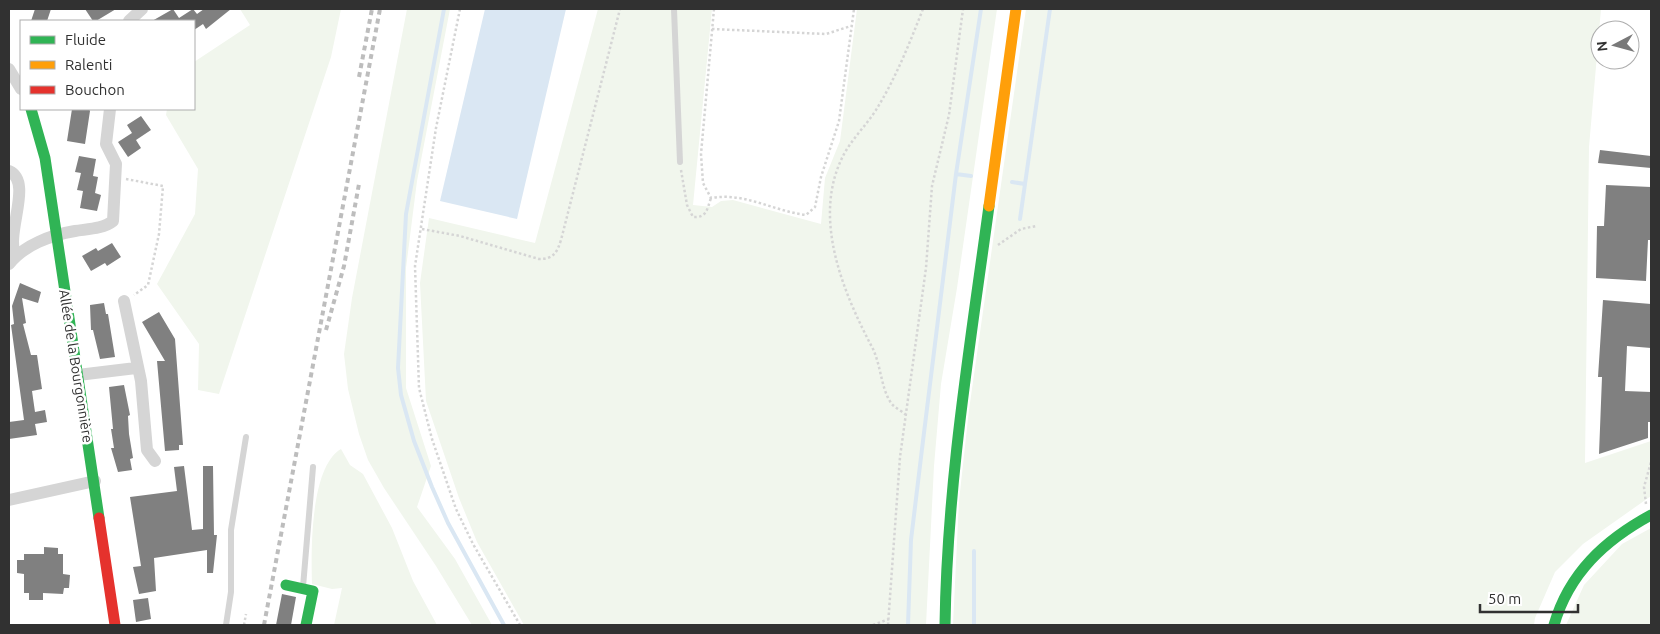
<svg xmlns="http://www.w3.org/2000/svg" width="1660" height="634" font-family="Ubuntu,sans-serif">
<style>
.green{fill:#f1f6ed}
.water{fill:#dae7f3}
.lines{fill:none;stroke-linecap:round;stroke-linejoin:round}
.stream{stroke:#dae7f3;stroke-width:4}
.building{fill:#808080}
.path{stroke:#d5d5d5;stroke-width:2.5;stroke-dasharray:2.5 2.5;stroke-linecap:butt}
.lane{stroke:#d5d5d5;stroke-width:6}
.street{stroke:#d5d5d5;stroke-width:12}
.fast{stroke:#30b455;stroke-width:11}
.slow{stroke:#ff9f0a;stroke-width:11}
.jam{stroke:#e5322d;stroke-width:11}
.rail{stroke:#bdbdbd;stroke-width:4;stroke-dasharray:5 4;stroke-linecap:butt}
.labels{text-anchor:middle;dominant-baseline:central;stroke-width:5;stroke-linejoin:round;paint-order:stroke}
.street-label{font-size:14px;fill:#313131;stroke:#fff}
</style>
<rect width="100%" height="100%" fill="#fff"/>
<path class="green" d="M240,9H341L331,57L219,394L198,390L199,344L157,284L195,214L198,169L166,115L167,109H194V62L250,25Z
M407,9H450L417,181L406,268V388L431,466L417,507L455,559L492,625H472L436,566L384,488L368,460L359,434L348,389L344,354L352,298Z
M598,9H712L693,205L712,207L721,201L733,200L821,224L825,178L840,141L857,9H997L957,288L941,384L934,466L926,625H524L477,542L459,498L426,401L420,283L429,218L535,243Z
M1026,9H1601L1589,147L1585,463L1651,441V496L1583,544L1555,572L1535,618L1534,625H953L959,501L969,410Z
M341,449L350,465L363,474L392,528L413,581L437,625H334L342,588L332,589L312,584C311,551 310,467 341,449Z
M1651,528V625H1566L1584,585L1622,544Z"/>
<path class="water" d="M485,9H566L517,219L440,201Z"/>
<g class="lines">
<path class="stream" d="M444,9L406,214L398,368L401,395L414,441L432,487L448,523L504,625
M956,174L971,176
M1012,182L1025,184
M1020,219L1050,9
M908,625L911,540L922,449L956,174L981,9
M974,625V551"/>
</g>
<path class="building" d="M35,9H51L47,21H31Z
M85,9H116L96,21H93Z
M173,9L179,18L193,9L197,14L204,9H231L206,29L203,24L194,30V21H152Z
M72,109H89L90,111L85,144L67,141Z
M141,116L151,130L136,140L141,148L128,157L118,142L132,133L127,125Z
M1600,150L1651,156V168L1598,163Z
M79,156L96,159L93,176L98,177L95,193L101,195L97,211L80,208L83,191L77,190L81,173L75,172Z
M1606,185L1651,187V240H1648L1646,281L1596,278L1597,226H1604Z
M112,243L121,257L107,266L105,263L91,271L82,256L96,248L98,251Z
M20,283L41,292L38,303L22,298L26,323L23,324L31,355H37L42,389L32,391L35,412L45,410L47,422L35,424L37,435L9,439V422L24,420L11,325L14,324L12,306Z
M1603,300L1651,304V348L1627,346L1625,391L1651,392V422H1648V438L1599,454L1602,377H1598Z
M104,303L106,314H108L115,357L100,359L93,330H91L90,305Z
M159,312L175,339L183,445H179V450L165,451L157,361H165L142,322Z
M124,385L130,415L128,416L129,434L133,458L130,459L132,470L118,472L111,448H114L111,429H113L109,387Z
M184,466L192,530L203,529V466H213L214,535H217L213,573H207V550L154,558L156,591L139,594L133,567L141,566L130,497L177,491L174,467Z
M44,547L58,548V554H63V574L70,575L69,588H64L63,594L43,593V600H29V593H24V574L17,573V560H24V554H44Z
M282,594L296,597L291,625H276Z
M148,598L151,619L136,622L133,600Z"/>
<g class="lines">
<path class="path" d="M460,9L436,128L415,266L419,388L432,439L456,509L473,544L520,625
M714,9L701,154L703,183L711,198C745,192 773,211 806,215L815,207L821,177L839,121L854,9
M712,29L826,34L851,26
M681,170L687,205L693,217C707,218 707,209 711,198
M126,179L163,186L159,234L148,285L134,295
M422,229L460,236L539,259C553,259 557,253 561,240L620,9
M998,245L1021,229L1036,226
M906,415C902,411 895,408 891,403C881,388 881,366 873,349C844,294 812,220 842,158C851,139 869,123 879,105C897,75 910,42 923,9
M1646,504L1644,487L1651,462
M244,625L246,614
M873,625L889,619
M888,625L900,457L926,268L932,186L949,115L963,9"/>
<path class="lane" d="M674,9L680,162
M303,587L313,467
M226,625L231,592V530L246,437"/>
<path class="street" d="M129,21L142,9
M9,69L21,89
M9,171C34,182 4,235 16,256
M9,264C24,245 51,235 75,231C87,229 103,229 113,221L116,164L106,144L110,109
M124,301L141,381L147,450L155,461
M78,375L136,368
M9,500L95,481"/>
<path class="fast" d="M31,109L45,158L99,518
M286,585L313,591L306,625
M945,625C947,484 970,346 989,206
M1554,625C1569,573 1605,540 1651,515"/>
<path class="slow" d="M989,206L1016,9"/>
<path class="jam" d="M99,518L115,625"/>
<path class="rail" d="M359,77L372,9
M326,330L344,266L359,184
M264,625L380,9"/>
</g>
<g class="labels">
<g class="street-label">
<text transform="translate(76 366) rotate(81)">Allée de la Bourgonnière</text>
</g>
</g>
<rect width="1660" height="634" fill="none" stroke="#313131" stroke-width="20"/>
<rect x="20" y="20" width="175" height="90" fill="#ffffff" stroke="#adadad"/>
<rect x="30" y="36" width="25" height="8" fill="#30b455" stroke="#adadad"/>
<text x="65" y="45" font-size="15" fill="#313131">Fluide</text>
<rect x="30" y="61" width="25" height="8" fill="#ff9f0a" stroke="#adadad"/>
<text x="65" y="70" font-size="15" fill="#313131">Ralenti</text>
<rect x="30" y="86" width="25" height="8" fill="#e5322d" stroke="#adadad"/>
<text x="65" y="95" font-size="15" fill="#313131">Bouchon</text>
<g transform="translate(1615 45) rotate(264)"><circle r="24" fill="#ffffff" stroke="#adadad"/>
<path d="M0-4L9 19L0 12L-9 19Z" fill="#797979"/>
<text y="-8" font-size="14" font-weight="bold" text-anchor="middle" fill="#313131">N</text>
</g>
<path d="M1480 604v8h98v-8" fill="none" stroke="#313131" stroke-width="2.5"/>
<text x="1488" y="604" font-size="15" fill="#313131" stroke="#ffffff" stroke-width="4" paint-order="stroke">50 m</text>
</svg>
